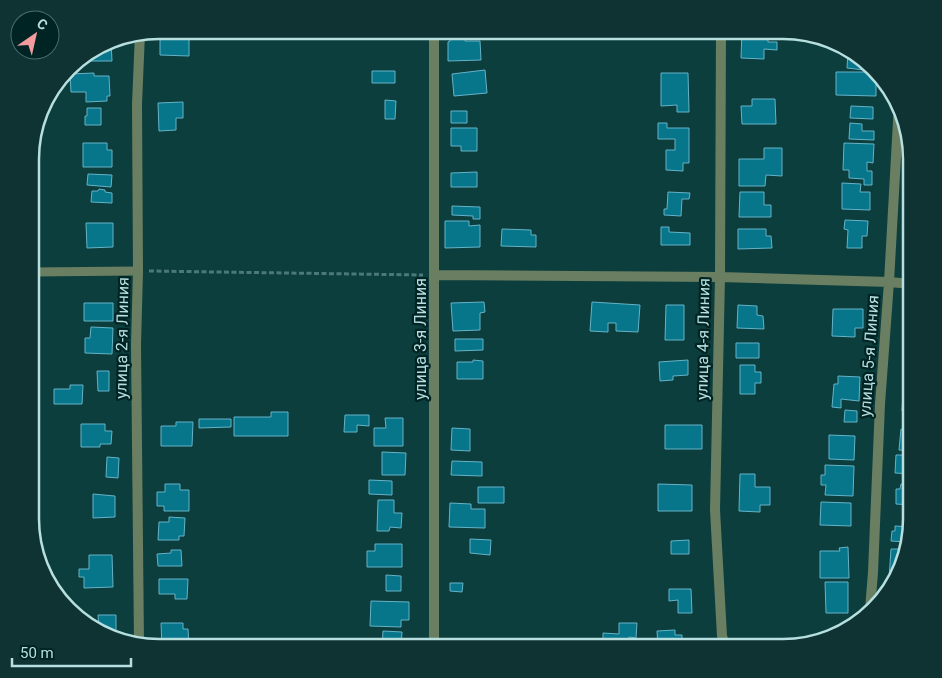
<svg xmlns="http://www.w3.org/2000/svg" width="942" height="678" font-family="Roboto,sans-serif">
<style>
.building{fill:#07758a;stroke:#64b3c7}
.lines{fill:none;stroke-linecap:round;stroke-linejoin:round}
.path{stroke:#4b7979;stroke-width:3;stroke-dasharray:5 2.5;stroke-linecap:butt}
.service{stroke:#6a7f61;stroke-width:9}
.minor{stroke:#6a7f61;stroke-width:10}
.labels{text-anchor:middle;dominant-baseline:central;stroke-width:4.5;stroke-linejoin:round;paint-order:stroke}
.street-label{font-size:16px;fill:#b7dfdf;stroke:#002324}
.rim{fill:none;stroke:#b7dfdf;stroke-width:2.5}
</style>
<rect width="100%" height="100%" fill="#0d3e3e"/>
<path class="building" d="M160,30L189,31V56L160,55Z
M449,30H464L465,41H480L481,60L448,61V42L450,41Z
M631,30H679L675,31V35H664V31L631,32Z
M742,30H768V42H777V50L764,49V59L741,58Z
M111,40L112,61H89V53Z
M848,52L862,57L873,71L847,68Z
M485,70L487,93L454,96L452,74Z
M372,71H395V83H372Z
M836,72H875L876,74V96L836,95Z
M94,73V76H109L110,96H107V101L86,102V92H71L70,74Z
M661,73H688L689,112H677V105L661,106Z
M752,99H775L776,124H742L741,106H752Z
M385,100L396,101L395,119H385Z
M183,102V118H176V130L159,131L158,103Z
M851,106L873,107V119L850,118Z
M87,108H101V125H85V116H87Z
M451,111H467V123H451Z
M658,123H667V128H689V163H683V171L666,170V150H675V139H658Z
M850,123L862,124V131H874V140L849,139Z
M451,128H477V151H461V146H451Z
M83,143H107V150H112V167H83Z
M844,143L874,144L873,163L867,162V171H872V185H864V179L849,178V170H843Z
M764,148H782V176L766,175L765,186H739V159H764Z
M477,172V187H451V173Z
M88,174L112,175L111,187L87,185Z
M842,183L861,184L860,192H870V210L842,209Z
M99,189L105,190V192L112,193V203L91,202L92,191H98Z
M668,192L690,193L689,199H682L681,216L664,215V209H667Z
M740,192H764V205H771V217H739Z
M452,206L480,207V219H473V216L452,215Z
M845,220L868,221L867,236H862V248H847L848,230L844,229Z
M445,221H469V226L480,225V247L445,248Z
M86,223H113V247L87,248Z
M661,227H669V232L690,233V245H661Z
M502,229L531,230V235H536V247L501,246Z
M738,229H766V236H771L772,248L738,249Z
M31,232H38V249H31Z
M484,302L485,312L480,313V330L453,331L451,303Z
M592,302L640,305L638,332L616,331V323H608V332L590,331Z
M84,303H113V321H84Z
M666,305H684V340H665Z
M738,305L757,306V315L763,316L764,329L737,328Z
M908,305H912V337L907,336Z
M833,309H863V328H855V337L832,336Z
M91,327L113,328L112,354L85,353V338H90Z
M455,339H483V350L455,351Z
M736,343H759V358H736Z
M906,346L912,347V361H905Z
M473,360L483,361V379H457V362H473Z
M688,360V375L673,376V380L660,381L659,362Z
M740,365H755V372H761V383H755V394H740Z
M97,371H109V391H98Z
M906,371L912,372V386L904,385Z
M838,376L860,377L859,401L841,399V408L832,407L834,384H838Z
M70,385H83L82,404H54V389H70Z
M903,392L912,393V411H902Z
M845,410L857,411V422H844Z
M271,412H288V436H234V417H271Z
M345,415H369V426L357,425V432H344Z
M385,418H403V446H374V428H386Z
M199,419H231V427L199,428Z
M176,422H193L192,446H161V426H176Z
M81,424H105V431H112L111,444H100V447H81Z
M665,425H702V449H665Z
M452,428L470,429V451L451,450Z
M901,429L912,430V451L899,450Z
M829,435L855,436L854,460L829,459Z
M382,452L406,453L405,475H382Z
M896,455H912V474L895,473Z
M107,457L119,458L118,478L106,477Z
M452,461L482,462V476L451,475Z
M825,465L854,466L853,496L825,495L826,485H821V475H825Z
M740,474H755V487H770V505H760V512L739,511Z
M369,480L392,481V495L369,494Z
M165,484H180V490H189V511H164V506H157V492H165Z
M658,484L692,485V511H658Z
M901,484L912,485V505L896,504V489H900Z
M478,487H504V503H478Z
M93,494L115,496V517L93,518Z
M378,500H394V513H402L401,528L390,527L389,531H377Z
M821,502L851,503V526L820,525Z
M450,503L471,504V509H485V528L449,527Z
M169,517L185,518L184,536H179V540H158L159,522H169Z
M895,526L912,527L906,542L891,541L892,531H895Z
M470,539L491,540L490,555L470,553Z
M689,540V554H671V541Z
M375,544H402V567H367V551H375Z
M848,547L849,578H820V551H840L839,548Z
M891,549H903L892,579H889Z
M171,550H181L182,566H158L157,554L171,553Z
M89,555H112L113,587L84,588V577H79V569H89Z
M386,575L401,576V591H386Z
M159,579H188L187,599H175V594H159Z
M825,582H848V613H826Z
M450,583H463L462,592L450,591Z
M669,589H691L692,613H678V600L669,601Z
M371,601L409,602V620H401V627L370,626Z
M98,615H116V632H109L99,628Z
M161,623H183V629H188L189,647L162,648Z
M619,623H637L636,638L629,637L628,648H603V633L619,634Z
M675,630V635H682V640L691,639L692,648H658L657,631Z
M383,631L402,632L401,648H382Z
M350,640L364,641V648H350Z
M319,643L341,644L340,648H319Z"/>
<g class="lines">
<path class="path" d="M149,271L423,275"/>
<path class="service" d="M31,272L138,271"/>
<path class="minor" d="M434,30V648
M721,30L720,277L715,510L722,636L726,648
M435,275L720,277L889,282L912,284
M870,610L873,572L880,404L889,282L899,103
M139,643L136,345L138,271L137,104L140,33"/>
</g>
<g class="labels">
<g class="street-label">
<text transform="translate(122 338) rotate(-89)">улица 2-я Линия</text>
<text transform="translate(420 339) rotate(-90)">улица 3-я Линия</text>
<text transform="translate(703 339) rotate(-89)">улица 4-я Линия</text>
<text transform="translate(869 356) rotate(-86)">улица 5-я Линия</text>
</g>
</g>
<path d="M0 0H942V678H0ZM159 39H783A120 120 0 0 1 903 159V519A120 120 0 0 1 783 639H159A120 120 0 0 1 39 519V159A120 120 0 0 1 159 39Z" fill="#0f3233" fill-rule="evenodd"/>
<path class="rim" d="M159 39H783A120 120 0 0 1 903 159V519A120 120 0 0 1 783 639H159A120 120 0 0 1 39 519V159A120 120 0 0 1 159 39Z"/>
<g transform="translate(35 35) rotate(34)"><circle r="24" fill="#002324" stroke="#496e6f"/>
<path d="M0-4L9 19L0 12L-9 19Z" fill="#f49b9f"/>
<text y="-8" font-size="14" font-weight="bold" text-anchor="middle" fill="#b7dfdf">С</text>
</g>
<path d="M12 658v8h119v-8" fill="none" stroke="#b7dfdf" stroke-width="2.5"/>
<text x="20" y="658" font-size="15" fill="#b7dfdf" stroke="#002324" stroke-width="4" paint-order="stroke">50 m</text>
</svg>
